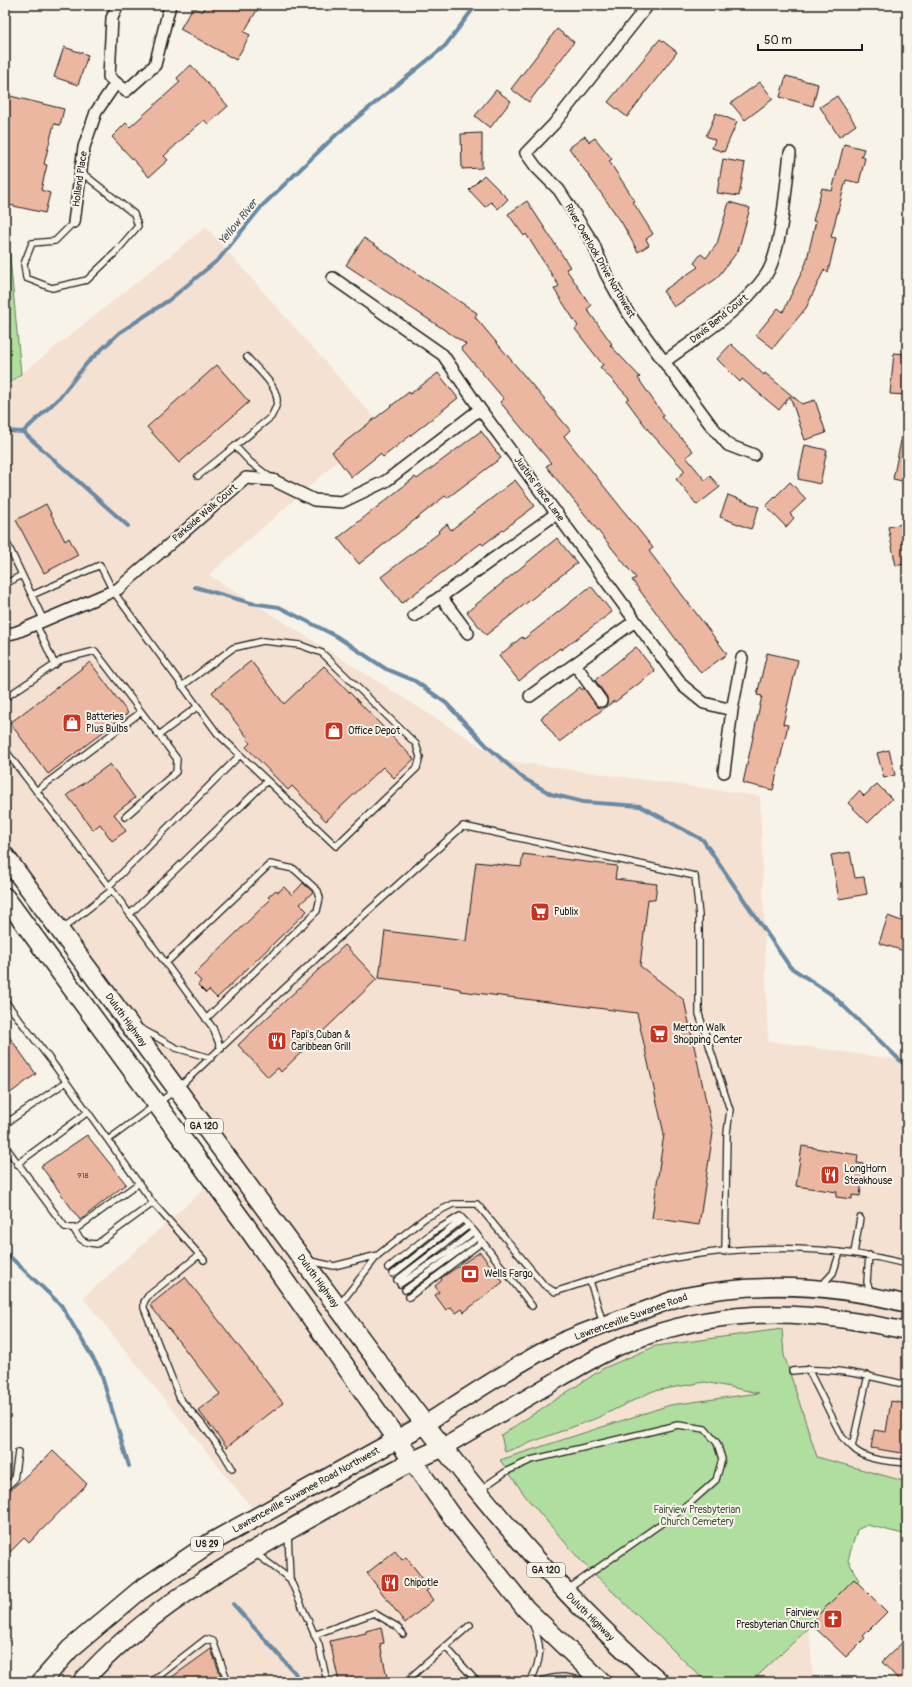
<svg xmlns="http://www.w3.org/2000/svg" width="912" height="1687" font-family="Pangolin,sans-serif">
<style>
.built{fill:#f4e1d2}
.green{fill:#afde9e;stroke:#667d5d}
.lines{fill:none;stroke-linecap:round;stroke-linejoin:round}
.stream{stroke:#6b8aa4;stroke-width:4}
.building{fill:#ecb7a0;stroke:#1c1c1c}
.lane-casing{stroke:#1c1c1c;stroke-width:8}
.street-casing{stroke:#1c1c1c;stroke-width:14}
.secondary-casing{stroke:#1c1c1c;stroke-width:19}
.primary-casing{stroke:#1c1c1c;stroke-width:21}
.lane{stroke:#f7f3e8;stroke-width:5.5}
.street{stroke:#f7f3e8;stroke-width:11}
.secondary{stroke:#f7f3e8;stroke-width:16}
.primary{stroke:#f7f3e8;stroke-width:18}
.labels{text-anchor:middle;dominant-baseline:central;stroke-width:4;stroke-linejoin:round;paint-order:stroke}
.number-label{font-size:8px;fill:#50433d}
.shield{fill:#f7f3e8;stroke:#5e5c59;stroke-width:1}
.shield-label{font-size:9px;font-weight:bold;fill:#1c1c1c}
.street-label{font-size:10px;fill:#1c1c1c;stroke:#f7f3e8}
.poi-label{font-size:10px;fill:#1c1c1c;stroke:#f7f3e8;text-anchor:start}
.park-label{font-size:10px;fill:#485643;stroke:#f7f3e8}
.water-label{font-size:11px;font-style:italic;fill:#445360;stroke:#f7f3e8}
</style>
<rect width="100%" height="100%" fill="#f7f3e8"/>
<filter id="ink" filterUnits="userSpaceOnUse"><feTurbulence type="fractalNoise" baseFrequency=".025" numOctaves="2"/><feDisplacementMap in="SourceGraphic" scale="8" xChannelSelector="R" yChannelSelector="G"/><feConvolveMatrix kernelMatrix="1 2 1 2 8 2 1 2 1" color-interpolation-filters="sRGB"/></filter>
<g filter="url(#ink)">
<path class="built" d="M206,227L380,424L209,575L502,760L760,796L768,1041L907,1061V1482L817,1458L792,1383L813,1682H33L185,1551L259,1517L83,1298L232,1164L5,866V387Z"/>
<path class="green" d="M5,205L21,374L5,387Z
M782,1329L784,1355L817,1457L907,1482V1535L867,1525L857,1530L848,1560L859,1581L751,1682H706L581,1561L526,1497L500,1460L670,1405L759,1393L705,1382L653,1391L597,1418L505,1452L501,1435L604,1368L656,1346Z"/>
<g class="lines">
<path class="stream" d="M5,431L23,432L60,397L87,363L119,333L169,300L219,259L262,206L337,134L445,46L476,5
M23,432L128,526
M195,587L251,603L279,607L336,636L386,669L415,681L446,703L488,747L523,778L551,794L583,802L640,806L703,840L790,967L831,994L907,1067
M5,1252L61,1305L100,1370L129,1466
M233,1604L295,1673L299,1682"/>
</g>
<path class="building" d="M206,5H260L244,32L250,35L236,60L180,29L193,7L202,12Z
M557,29L574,42L529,102L511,89Z
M660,39L677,52L627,117L608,102Z
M64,47L88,55L78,85L54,77Z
M191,65L228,106L208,124L204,120L190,132L164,156L168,160L149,177L112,137L126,123L130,127L180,82L177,78Z
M786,76L818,84L813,106L780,97Z
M760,82L773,99L745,120L731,103Z
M496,90L511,101L490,128L475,116Z
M6,95L64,109L60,125L54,124L44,164L47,165L41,190L50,193L45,213L5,204V139L8,125L5,124Z
M837,96L856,125L839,137L820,107Z
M716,113L737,122L724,152L712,148L715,140L706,136Z
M482,133V168L462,169L461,134Z
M585,136L589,142L595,138L612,159L609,161L635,201L633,202L653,234L646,239L649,245L638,252L622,223L569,148Z
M844,144L864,149L861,157L865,158L859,183L846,180L831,237L836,238L828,272L824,270L806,308L773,348L756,335L778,308L783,312L806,263L816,221H813L822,188L832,191Z
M723,159L745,163L739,196L717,193Z
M484,175L508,199L498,209L491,202L485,207L469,190Z
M527,201L570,267L566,269L591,306L587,309L612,344L610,345L640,377L638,378L664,416L662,417L693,451L686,457L705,480L710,476L720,487L697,505L676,479L685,471L649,431L626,400L629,398L600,367L603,365L575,329L578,326L554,289L559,286L526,234L524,236L508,214Z
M729,202L750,208L738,251L716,279L674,307L663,291L698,267L694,263L701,254L706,258L717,244Z
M364,238L477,313L475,317L570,430L564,436L653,548L649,551L727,654L701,673L632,580L636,578L546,466L551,463L500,402L504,399L461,348L466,344L346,265Z
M731,344L764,375L765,373L802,404L815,400L826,433L805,440L790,396L779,410L742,379L740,382L717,359Z
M894,353L907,354V395L890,394Z
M217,365L249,402L179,463L147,427Z
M438,373L458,398L383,457L380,454L351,477L332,452L409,392L410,394Z
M481,431L501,458L447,498L445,496L359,564L338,538L415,477L417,479Z
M902,436L907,437V482L893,479Z
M805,445L827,450L820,484L798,479Z
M515,480L535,506L483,545L481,543L402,603L381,577L439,533L438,531L447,524L451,530Z
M790,482L806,499L790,514L794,518L786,527L766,506Z
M728,495L759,507L751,529L720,517Z
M46,504L65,541L69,538L78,555L44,573L16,520Z
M907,523V563L896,566L888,527Z
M557,538L577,563L486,635L467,612Z
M591,586L612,612L561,650L560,648L519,681L499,656L522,637L524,639Z
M636,647L655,671L615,702L614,701L559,742L541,718L580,687L582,690L584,688L598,707L605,706L607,704V697L595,680Z
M767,653L798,660L783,724L788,725L773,790L743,783L762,696L757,695Z
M251,661L284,704L324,666L414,759L394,778L383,767L326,821L292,786L288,790L246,747L250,743L247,739L248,738L212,692Z
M90,662L128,713L48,774L10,723Z
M889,750L895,775L884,778L877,753Z
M110,764L135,798L114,814L126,831L112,841L100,824L93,830L67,795Z
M877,784L892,799L868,823L848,803L859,791L864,796Z
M850,852L855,878L864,877L867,894L839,899L831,855Z
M523,854L617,866L615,879L657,884L655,900L648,899L640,966L684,1000L713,1133L699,1225L652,1218L664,1134L637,1013L460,991V989L444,986L379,978L385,931L466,941L476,862L521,867Z
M303,883L313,892L300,904L307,911L217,998L209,990L206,993L198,985L201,981L194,974L271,899L268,897L276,890L278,892L284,887L292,895Z
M888,916L907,923V952L879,943Z
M345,945L377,979L281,1072L278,1068L268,1077L238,1045Z
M5,1031L36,1074L5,1097Z
M87,1135L126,1184L80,1220L41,1166Z
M802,1146L858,1155L857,1163L864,1164L860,1196L852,1195V1199L836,1197L837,1192L796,1186Z
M480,1252L503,1282L464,1312L462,1309L456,1313L451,1307L446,1310L435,1295L439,1292L435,1286L442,1280L441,1278Z
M185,1277L283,1403L227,1447L198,1410L220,1394L150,1305Z
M891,1401L907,1404V1454L871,1448L874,1430L886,1432Z
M53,1451L87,1484L29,1543L24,1538L5,1557V1495Z
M395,1551L402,1560L406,1557L430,1588L426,1591L433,1600L405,1623L367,1573Z
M854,1579L887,1612L863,1636L865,1638L846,1657L810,1623Z
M381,1627L384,1643L380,1644L388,1682H339L330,1641L366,1633V1631Z
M907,1638V1682H901L882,1662Z
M211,1649L223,1682H165Z"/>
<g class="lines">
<g class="lane-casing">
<path id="lane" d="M74,222L55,241L32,243L24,264L26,278L52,288L87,280L115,253L138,226L134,214L81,172
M235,446L250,462L271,478
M198,476L271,417C274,411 278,405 277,399C275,383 256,368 247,357
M5,539L44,621
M5,584L22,575
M32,595L100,565L113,591L217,733L336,846L417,768L420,757L416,744L322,653L300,645L263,641L233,648L182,686
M36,624L55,665
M5,698L63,659L95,651L177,759L176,772L125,817
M159,735L197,707
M5,750L112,890L62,929
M36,791L141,712
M109,886L240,755
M112,890L213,1028L221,1049
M130,914L267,781
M166,963L270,864L294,869L318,891L320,898L317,911L206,1019
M5,1001L52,1062L153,1203L204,1260
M140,1028L176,1048L211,1058
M5,1124L66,1082
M108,1140L177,1089L336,940L463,826L695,876L699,916V1014L730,1110L727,1133L725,1252
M5,1146L65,1227L76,1229L139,1183
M17,1164L88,1112
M73,1228C80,1240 82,1243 97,1244L153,1203
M854,1253L860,1218
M199,1255L148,1296L144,1302V1308L180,1399L202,1424L223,1453L232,1468
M869,1255L867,1282L871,1294
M310,1261L334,1266L378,1255
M388,1268L433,1232L460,1216L474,1231
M393,1274L463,1219
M397,1280L468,1226
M590,1281L603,1323
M400,1284L448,1252L474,1231L532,1306
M821,1286L833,1273L840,1252
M405,1290L478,1237
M409,1297L482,1242
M340,1304L378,1255L425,1218L453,1204H477L544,1285L555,1292C595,1279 635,1265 675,1258C751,1244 832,1245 907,1264
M808,1369L842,1437L852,1447L868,1375
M792,1371C831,1366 870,1376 907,1385
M852,1447C865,1461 888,1461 907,1463
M5,1488L14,1480L18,1452
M481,1489L507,1471L531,1460L678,1425L705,1429L717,1443L722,1459L716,1480L689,1504L568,1589
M288,1533L290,1579L319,1645L327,1682
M255,1553L290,1579
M314,1635L374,1613L396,1626L403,1634
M445,1646L477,1682
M412,1676L470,1625
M151,1682L206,1639L213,1641L228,1682
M530,1682C541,1661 543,1648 533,1625
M536,1682C557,1676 564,1675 585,1682"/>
</g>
<g class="street-casing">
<path id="street" d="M118,5L112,18L109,77L126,91L155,65L170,5
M648,5L554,124L526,153L536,167L559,190L593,243L606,274L626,310L710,424L728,445L754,455
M74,222L84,147L96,112L116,83
M333,278L443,355L480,409L683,686L704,703L732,710
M664,362C699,336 741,311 766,275C782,251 786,184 790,153
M441,597L468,633
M414,616L557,513
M5,635L17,632L118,589L246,478L273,480L314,500L342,502L386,481L480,409
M575,664L601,701
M530,696L635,621
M724,772L732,710L742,658"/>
</g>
<g class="secondary-casing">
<path id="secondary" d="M425,1424C467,1397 510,1368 554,1345C580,1332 609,1323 636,1313C652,1308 669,1300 685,1296C760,1281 834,1285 907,1304
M442,1448C477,1427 512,1407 547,1386C578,1368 610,1348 644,1337C736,1305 814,1311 907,1331"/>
</g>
<g class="primary-casing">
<path id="primary" d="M5,856C108,996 211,1135 314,1275C419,1418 525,1565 660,1682
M5,897L244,1223L450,1514L526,1609L602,1682
M41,1682L70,1649L139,1591L210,1543L425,1424
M82,1682C145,1610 236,1560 319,1513C359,1490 399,1466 442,1448"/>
</g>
<use href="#lane" class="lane"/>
<use href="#street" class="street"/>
<use href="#secondary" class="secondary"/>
<use href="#primary" class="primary"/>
</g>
</g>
<defs>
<g id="shop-square" transform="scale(1)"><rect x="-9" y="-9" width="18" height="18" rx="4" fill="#c8321e" stroke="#f7f3e8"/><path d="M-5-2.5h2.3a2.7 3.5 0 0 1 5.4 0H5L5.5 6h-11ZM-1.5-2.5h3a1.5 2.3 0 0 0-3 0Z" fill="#fff"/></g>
<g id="supermarket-square" transform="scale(1)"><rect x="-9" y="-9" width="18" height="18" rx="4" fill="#c8321e" stroke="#f7f3e8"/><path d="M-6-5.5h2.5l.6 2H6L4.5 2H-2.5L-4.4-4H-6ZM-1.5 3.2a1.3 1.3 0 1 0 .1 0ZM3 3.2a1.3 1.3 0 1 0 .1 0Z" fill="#fff"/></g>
<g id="restaurant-square" transform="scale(1)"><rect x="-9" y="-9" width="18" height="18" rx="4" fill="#c8321e" stroke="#f7f3e8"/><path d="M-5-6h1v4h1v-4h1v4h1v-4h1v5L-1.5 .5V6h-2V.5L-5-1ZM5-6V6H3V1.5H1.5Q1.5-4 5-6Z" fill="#fff"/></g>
<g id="bank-square" transform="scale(1)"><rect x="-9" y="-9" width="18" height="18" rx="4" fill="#c8321e" stroke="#f7f3e8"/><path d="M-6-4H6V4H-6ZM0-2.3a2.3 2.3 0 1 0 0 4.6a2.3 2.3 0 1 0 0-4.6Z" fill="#fff"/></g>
<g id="church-square" transform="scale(1)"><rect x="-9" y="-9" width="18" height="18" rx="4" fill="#c8321e" stroke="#f7f3e8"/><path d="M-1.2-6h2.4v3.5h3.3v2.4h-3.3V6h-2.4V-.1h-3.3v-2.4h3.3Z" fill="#fff"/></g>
</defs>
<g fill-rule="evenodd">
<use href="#shop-square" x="72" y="723"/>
<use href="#shop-square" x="334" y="731"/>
<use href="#supermarket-square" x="540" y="912"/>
<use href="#supermarket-square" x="659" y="1034"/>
<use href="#restaurant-square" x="277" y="1041"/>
<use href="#restaurant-square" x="830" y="1175"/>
<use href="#bank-square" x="470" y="1274"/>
<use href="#restaurant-square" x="390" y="1583"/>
<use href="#church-square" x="833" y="1619"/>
</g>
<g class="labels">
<g class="number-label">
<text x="83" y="1175">918</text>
</g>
<g class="shield">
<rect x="185" y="1119" width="38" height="14" rx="3"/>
<rect x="191" y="1537" width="32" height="14" rx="3"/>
<rect x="527" y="1563" width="38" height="14" rx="3"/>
</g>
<g class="shield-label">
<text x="204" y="1126">GA 120</text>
<text x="207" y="1544">US 29</text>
<text x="546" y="1570">GA 120</text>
</g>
<g class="street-label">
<text transform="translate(80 179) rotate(-82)">Holland Place</text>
<text transform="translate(600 261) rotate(60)">River Overlook Drive Northwest</text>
<text transform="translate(719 319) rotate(-39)">Davis Bend Court</text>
<text transform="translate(539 489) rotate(54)">Justins Place Lane</text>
<text transform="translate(205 513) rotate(-41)">Parkside Walk Court</text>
<text transform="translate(126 1020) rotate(54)">Duluth Highway</text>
<text transform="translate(318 1281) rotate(54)">Duluth Highway</text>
<text transform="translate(631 1317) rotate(-20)">Lawrenceville Suwanee Road</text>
<text transform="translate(306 1490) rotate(-29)">Lawrenceville Suwanee Road Northwest</text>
<text transform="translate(590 1617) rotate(45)">Duluth Highway</text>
</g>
<g class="poi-label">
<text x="86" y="717">Batteries<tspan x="86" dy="12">Plus Bulbs</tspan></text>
<text x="348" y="731">Office Depot</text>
<text x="554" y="912">Publix</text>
<text x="673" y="1028">Merton Walk<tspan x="673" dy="12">Shopping Center</tspan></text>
<text x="291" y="1035">Papi's Cuban &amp;<tspan x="291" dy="12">Caribbean Grill</tspan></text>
<text x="844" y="1169">LongHorn<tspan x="844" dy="12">Steakhouse</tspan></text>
<text x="484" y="1274">Wells Fargo</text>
<text x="404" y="1583">Chipotle</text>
<text x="819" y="1613" text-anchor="end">Fairview<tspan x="819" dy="12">Presbyterian Church</tspan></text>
</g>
<g class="park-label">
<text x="697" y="1510">Fairview Presbyterian<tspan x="697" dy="12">Church Cemetery</tspan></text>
</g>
<g class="water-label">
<text transform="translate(238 222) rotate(-51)">Yellow River</text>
</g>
</g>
<rect width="912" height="1687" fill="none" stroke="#f7f3e8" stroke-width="20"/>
<rect x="10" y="10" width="892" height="1667" fill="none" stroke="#1c1c1c" stroke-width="1.5" filter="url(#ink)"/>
<path d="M758 44v6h104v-6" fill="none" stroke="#1c1c1c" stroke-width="2"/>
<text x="764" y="44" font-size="12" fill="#1c1c1c" stroke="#f7f3e8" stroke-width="3" paint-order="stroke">50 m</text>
</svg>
